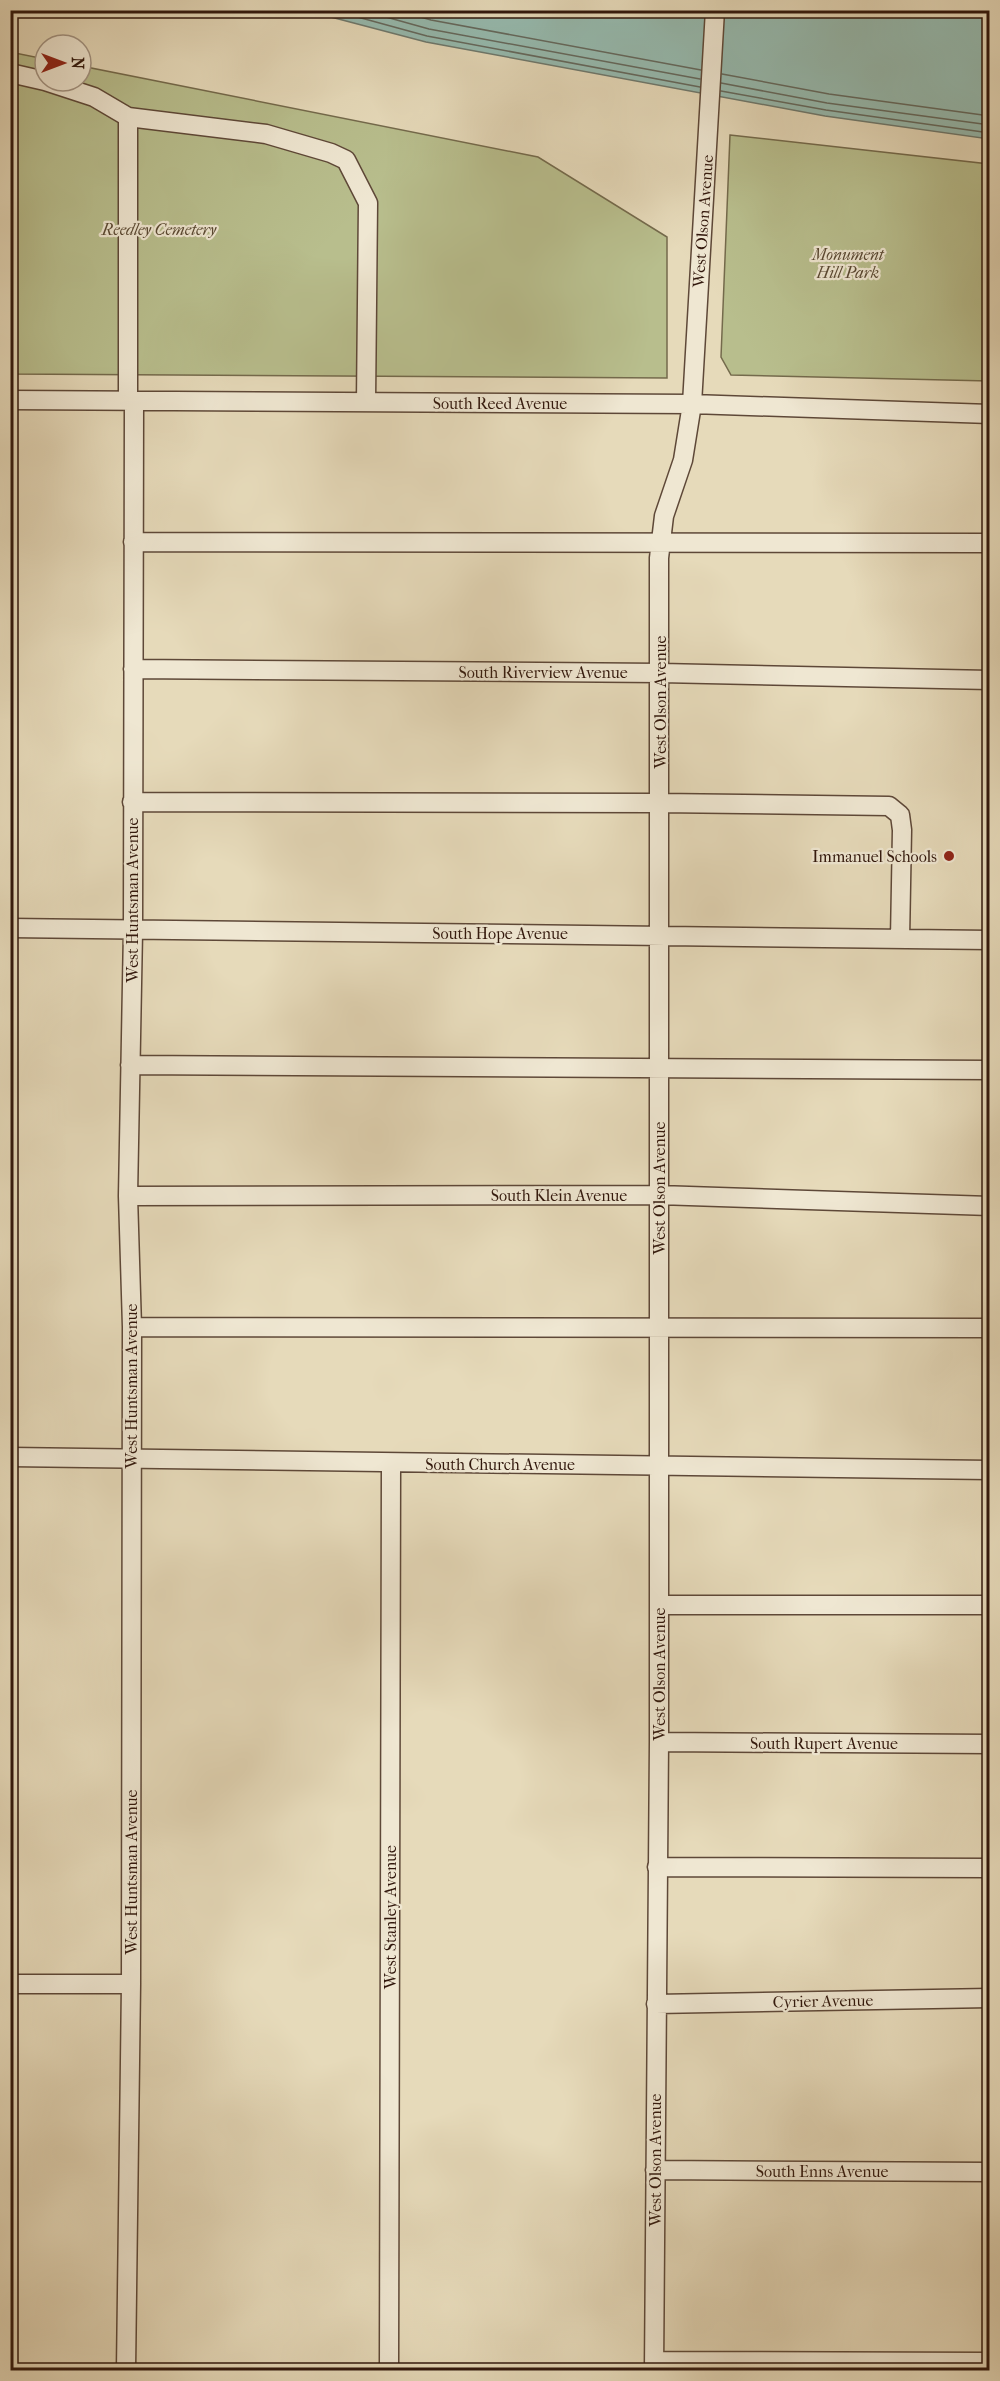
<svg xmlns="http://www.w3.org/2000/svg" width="1000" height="2381" font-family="'IM FELL French Canon',serif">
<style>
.green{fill:#b8be8d;stroke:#746a4c;stroke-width:1.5}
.water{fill:#96bbb0;stroke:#6e796e;stroke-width:1.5}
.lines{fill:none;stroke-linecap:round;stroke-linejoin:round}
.shore{stroke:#64695e;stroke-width:1.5}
.minor-casing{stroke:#5e4838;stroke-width:21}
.minor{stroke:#efe7d2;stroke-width:18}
.poi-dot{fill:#8f2418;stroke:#efe7d2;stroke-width:2}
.labels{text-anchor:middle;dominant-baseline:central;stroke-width:4.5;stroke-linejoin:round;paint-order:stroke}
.street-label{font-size:16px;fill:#31170c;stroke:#efe7d2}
.park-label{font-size:16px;font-style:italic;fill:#5a4933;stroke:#efe7d2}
.poi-label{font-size:16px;fill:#31170c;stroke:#efe7d2;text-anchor:end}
</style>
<rect width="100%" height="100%" fill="#e6daba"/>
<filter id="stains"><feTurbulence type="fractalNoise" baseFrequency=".00333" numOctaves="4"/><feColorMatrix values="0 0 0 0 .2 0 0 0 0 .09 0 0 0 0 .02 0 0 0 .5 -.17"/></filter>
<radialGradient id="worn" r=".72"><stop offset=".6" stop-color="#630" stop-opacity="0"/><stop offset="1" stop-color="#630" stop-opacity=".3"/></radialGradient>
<path class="green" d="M10,52L45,59V81H81V66L538,157L667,237V378L11,374Z
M730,135L989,164V381L731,375L721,357Z"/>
<path class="water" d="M308,11H989V139L825,116L426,42Z"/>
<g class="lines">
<path class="shore" d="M332,10L427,36L700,87
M361,10L429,29L700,79
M396,10L431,20L701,70
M722,74L829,94L990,116
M721,83L827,103L990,125
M721,91L826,110L990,133"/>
<g class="minor-casing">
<path id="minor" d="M10,73L45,81
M45,81L94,97L128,117L266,134L331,153L346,160L368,203L366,402
M10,400L692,404L990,414
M128,401V117
M133,542L990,543
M133,669L661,673L990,680
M132,802L660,803L889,806L900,815L902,830L900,939
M10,928L990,940
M130,1065L990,1070
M128,1196L659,1195L990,1206
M132,1327L990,1328
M10,1457L990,1470
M659,1605H990
M659,1742L990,1744
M657,1867L990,1868
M10,1984H131
M656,2004L990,1998
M655,2170L990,2172
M654,2361L990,2362
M126,2370L131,1984L132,1327L128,1196L133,931L134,401
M389,2370L391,1464
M654,2370L659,1742V558L664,516L683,460L692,404L715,10"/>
</g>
<use href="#minor" class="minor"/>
</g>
<circle class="poi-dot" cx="949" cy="856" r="6"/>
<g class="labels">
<g class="street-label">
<text transform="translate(703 221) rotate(-86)">West Olson Avenue</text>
<text x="500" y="403">South Reed Avenue</text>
<text x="543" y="672">South Riverview Avenue</text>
<text transform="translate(660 702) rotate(-90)">West Olson Avenue</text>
<text transform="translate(132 900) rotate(-90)">West Huntsman Avenue</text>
<text x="500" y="933">South Hope Avenue</text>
<text transform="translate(659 1188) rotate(-90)">West Olson Avenue</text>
<text x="559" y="1195">South Klein Avenue</text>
<text transform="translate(131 1386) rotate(-90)">West Huntsman Avenue</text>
<text x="500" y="1464">South Church Avenue</text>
<text transform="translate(659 1674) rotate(-90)">West Olson Avenue</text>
<text x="824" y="1743">South Rupert Avenue</text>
<text transform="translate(131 1872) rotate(-90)">West Huntsman Avenue</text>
<text transform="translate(390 1917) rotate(-90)">West Stanley Avenue</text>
<text transform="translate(823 2001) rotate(-1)">Cyrier Avenue</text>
<text transform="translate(655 2160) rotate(-90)">West Olson Avenue</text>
<text x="822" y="2171">South Enns Avenue</text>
</g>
<g class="park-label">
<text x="159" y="229">Reedley Cemetery</text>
<text x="848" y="254">Monument<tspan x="848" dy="18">Hill Park</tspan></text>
</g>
<g class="poi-label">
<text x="937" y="856">Immanuel Schools</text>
</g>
</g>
<rect width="1000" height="2381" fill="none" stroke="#e6daba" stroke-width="36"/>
<rect x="12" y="12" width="976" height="2357" fill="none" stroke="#31170c" stroke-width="3"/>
<rect x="18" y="18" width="964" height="2345" fill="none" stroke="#31170c" stroke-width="1.5"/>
<g transform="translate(63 63) rotate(90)"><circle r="28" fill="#efe7d2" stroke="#a39483" stroke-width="1.5"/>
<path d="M0-4.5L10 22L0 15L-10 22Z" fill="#8f2418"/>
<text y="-9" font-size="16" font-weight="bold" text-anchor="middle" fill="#31170c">N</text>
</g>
<rect width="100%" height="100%" filter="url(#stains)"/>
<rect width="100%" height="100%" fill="url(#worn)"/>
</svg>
